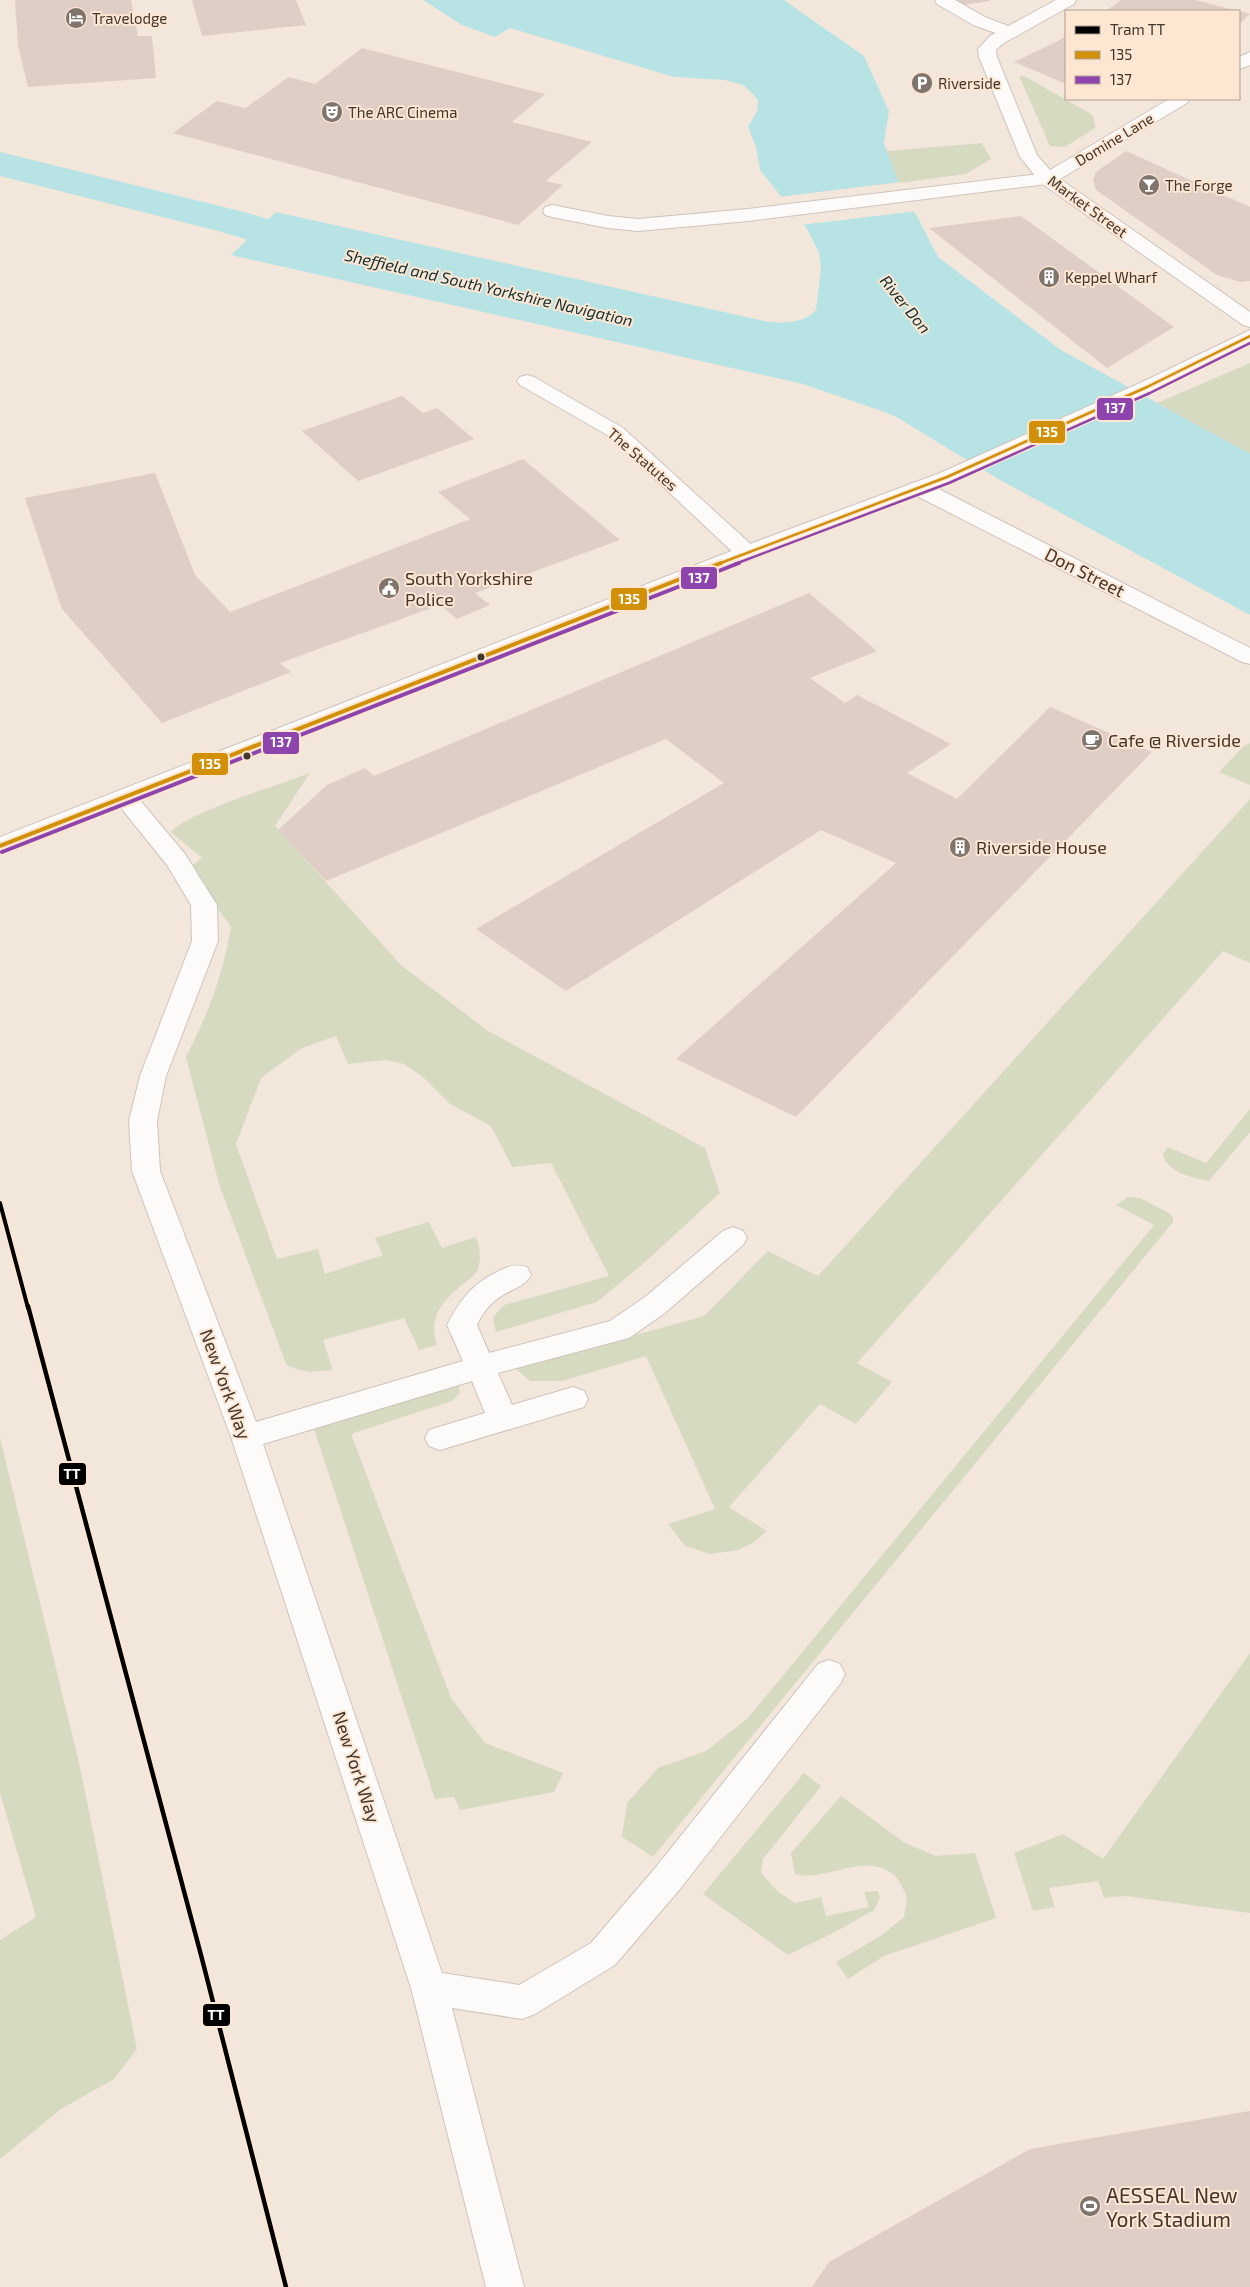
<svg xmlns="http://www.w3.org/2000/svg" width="1250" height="2287" font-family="'Exo 2',sans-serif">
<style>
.green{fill:#d6dac1}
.water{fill:#b8e3e5}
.pier{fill:#f3e7dc}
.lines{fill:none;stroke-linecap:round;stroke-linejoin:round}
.canal{fill:#b8e3e5;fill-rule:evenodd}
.building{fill:#decec5}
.service-casing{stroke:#cec4bc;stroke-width:2}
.minor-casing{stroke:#cec4bc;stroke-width:2}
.tertiary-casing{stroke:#cec4bc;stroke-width:2}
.service{fill:#fdfbfa;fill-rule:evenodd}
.minor{fill:#fdfbfa;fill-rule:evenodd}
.tertiary{fill:#fdfbfa;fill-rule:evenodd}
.bus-1-far1-casing{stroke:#fde6d2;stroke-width:5}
.bus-1-casing{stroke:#fde6d2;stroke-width:8}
.bus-2-far1-casing{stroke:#fde6d2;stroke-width:5}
.bus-2-casing{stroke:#fde6d2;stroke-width:8}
.bus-1-far1{stroke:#d29009;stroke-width:2.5}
.bus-1{stroke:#d29009;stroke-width:4}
.bus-2-far1{stroke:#8e44ad;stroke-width:2.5}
.bus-2{stroke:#8e44ad;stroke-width:4}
.tram-1-far1-casing{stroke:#fde6d2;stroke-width:8}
.tram-1-casing{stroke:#fde6d2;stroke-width:8}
.tram-1-far1{stroke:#000;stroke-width:4}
.tram-1{stroke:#000;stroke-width:4.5}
.bus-dot{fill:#40372f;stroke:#fde6d2;stroke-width:2}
.labels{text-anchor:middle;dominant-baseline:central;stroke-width:4;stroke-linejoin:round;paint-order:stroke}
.far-poi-label{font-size:15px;fill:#40372f;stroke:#fde6d2;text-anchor:start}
.far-street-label{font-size:15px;fill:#40372f;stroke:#fde6d2}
.far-water-label{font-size:16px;font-style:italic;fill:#0e3033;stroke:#fde6d2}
.street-label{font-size:18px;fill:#40372f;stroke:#fde6d2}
.poi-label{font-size:18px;fill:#40372f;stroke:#fde6d2;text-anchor:start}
.near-poi-label{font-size:21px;fill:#40372f;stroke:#fde6d2;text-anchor:start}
.line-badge{stroke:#fde6d2;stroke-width:2}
.badge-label{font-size:14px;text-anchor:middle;font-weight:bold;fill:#fff}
</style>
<rect width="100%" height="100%" fill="#f3e7dc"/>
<path class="green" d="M1019,76L1026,77L1091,114L1094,118L1095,128L1065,147L1050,146Z
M982,143L991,159L966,174L899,183L887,151Z
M1250,363V454L1157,403Z
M1250,743V785L1219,772L1243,747Z
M310,773L275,826L401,965L488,1031L705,1148L720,1193L643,1264L597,1302L496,1332L493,1317L504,1305L609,1276L551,1163L512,1167L491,1126L450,1104L424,1078L404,1064L386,1060L348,1064L336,1036L302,1048L261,1078L236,1144L277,1259L318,1249L325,1274L383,1255L375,1238L429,1222L442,1248L476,1237C480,1249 482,1259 477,1271C474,1276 467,1281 462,1285C442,1301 428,1318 437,1345L419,1350L404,1318L323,1340L333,1370L308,1372L287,1366L219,1184L186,1057C208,1014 223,975 231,927L188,869L202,858L171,832C187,812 282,784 310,773Z
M1250,799V963L1223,951L857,1363L892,1382L856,1424L820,1404L729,1507L767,1531L753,1543L738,1550L710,1554L685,1546L668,1524L715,1509L646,1356L562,1381H530L515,1368L704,1316L768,1251L818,1276Z
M1250,1109V1132L1209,1181C1194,1179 1165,1171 1163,1154L1168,1147L1206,1163Z
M1128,1197L1140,1198L1169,1213L1173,1217V1222L653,1857L622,1837L627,1803L658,1768L706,1751L748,1718L1154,1225L1116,1205Z
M458,1382L460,1393L452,1401L351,1434L451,1698L485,1743L563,1773L554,1792L460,1810L454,1797L435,1799L314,1429Z
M0,1438L80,1767L137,2049L114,2079L61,2109L0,2159V1940L36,1917L0,1793Z
M1250,1653V1913L1125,1896L1104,1898L1098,1881L1049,1888L1055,1907L1033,1911L1014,1853L1063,1834L1103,1859Z
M804,1773L821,1786L763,1859L761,1872L776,1890L795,1903L821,1897L826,1916L869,1907L864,1892L878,1891L880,1898L874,1910L835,1932L788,1955L703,1894Z
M841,1796L905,1843L936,1856L975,1853L996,1918L884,1956L848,1979L836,1962L882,1935L904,1917L907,1897C904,1891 900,1881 895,1876C866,1850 825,1883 795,1874L791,1853Z"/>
<path class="water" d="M423,0H784L864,56L889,111L884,143L887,151L904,197L917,216L938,257L1061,350L1250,454V615L1000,480L893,415L803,384L231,255L276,212L769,322C785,323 805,323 816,310L821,268L819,253L807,229L760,170L756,147L748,127L757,111L758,101L753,94L743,85L725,80L674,77L510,28L495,37L462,25Z"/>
<path class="pier" d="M901,182L906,196L917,211L801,225L778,197Z"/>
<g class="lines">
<path class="canal" d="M0,152L248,213L354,245L360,254L354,263L339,267L218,231L0,176Z"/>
</g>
<path class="building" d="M15,0H131L138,36H152L156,78L28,87L18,45Z
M192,0H296L306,25L202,36Z
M950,0H990V1L956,6Z
M1121,0H1195L1238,11H1106Z
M1239,11L1250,14L1239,24Z
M1066,36V84L1014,62L1060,40Z
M362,48L545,94L512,122L592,142L546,181L563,185L518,225L173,133L217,101L245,108L289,77L315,84Z
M1126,151L1250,207V281L1240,282L1217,275L1096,190L1093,180L1096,172Z
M1021,216L1174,327L1107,368L929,228Z
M402,396L423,413L437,408L474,439L358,481L302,431Z
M523,459L620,540L475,593L490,605L457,619L440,605L280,663L291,672L162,723L62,609L25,498L155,473L195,575L230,612L470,519L438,492Z
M809,593L877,651L810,678L845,703L857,695L951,744L907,773L957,799L1050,707L1152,752L796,1117L676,1059L896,863L821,830L566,991L476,929L724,783L666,739L326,881L278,830L327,785L365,768L374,776Z
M1250,2111V2287H812L829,2262L1030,2149Z"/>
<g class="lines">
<g class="service-casing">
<path id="service" d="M935,0H955L985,17L1016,29L1019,33L1016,37L1010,38L973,25L937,4Z
M1048,173L1055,175L1057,179L1055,183L748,221L638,231L608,228L552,217L545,215L543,211L545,207L552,205L608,216L638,219L748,209Z
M125,790L134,793L185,854L217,905L218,941L166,1076L157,1121L160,1171L256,1422L463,1361L447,1325C460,1300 472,1284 497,1272C508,1266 515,1264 527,1267L531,1275C525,1286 513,1289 503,1295C491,1302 483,1312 477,1325L489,1353L610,1321L645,1297L723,1231L733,1227L743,1231L747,1238L743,1245L665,1313L629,1338L498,1373L512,1405L573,1387L584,1391L588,1399L584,1407L440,1450L429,1446L425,1438L429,1430L485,1413L472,1381L263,1444L442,1973L519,1985L591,1943L656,1867L818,1664L829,1660L840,1664L845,1674L840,1684L680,1889L615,1965L535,2014L522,2019L452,2008L524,2287H486L411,1988L231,1437L132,1171L129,1121L140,1076L192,941L191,905L167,865L113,798L116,793Z"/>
</g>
<g class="minor-casing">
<path id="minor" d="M1056,0H1076L1074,4L1002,44L996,50L997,57L1037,155L1050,170L1169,99H1190L1187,103L1060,179L1250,312V327L1243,325L1041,183L1020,157L979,57L978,49L990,36Z
M1250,52V65L1239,69V57Z
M527,375L534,377L623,428L755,548L758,553L755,558L747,560L739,558L609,436L520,385L517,381L520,377Z
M919,482L927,483L1250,648V664L1242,662L911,493L908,488L911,483Z"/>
</g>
<g class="tertiary-casing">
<path id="tertiary" d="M1250,330V344L1154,391L954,481L755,558L0,854V837L739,548L940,473L1140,383Z"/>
</g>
<use href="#service" class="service"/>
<use href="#minor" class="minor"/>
<use href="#tertiary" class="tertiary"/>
<g class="bus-1-far1-casing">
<path id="bus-1-far1" d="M718,564L947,477L1147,387L1250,336"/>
</g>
<g class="bus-1-casing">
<path id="bus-1" d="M0,846L721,563"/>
</g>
<g class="bus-2-far1-casing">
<path id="bus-2-far1" d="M735,564L949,483L1150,393L1250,343"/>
</g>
<g class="bus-2-casing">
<path id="bus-2" d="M2,852L739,563"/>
</g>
<use href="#bus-1-far1" class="bus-1-far1"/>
<use href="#bus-1" class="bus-1"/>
<use href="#bus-2-far1" class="bus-2-far1"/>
<use href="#bus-2" class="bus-2"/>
<g class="tram-1-far1-casing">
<path id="tram-1-far1" d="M0,1203L28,1308"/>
</g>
<g class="tram-1-casing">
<path id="tram-1" d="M28,1306L201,1955L286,2287"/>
</g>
<use href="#tram-1-far1" class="tram-1-far1"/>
<use href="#tram-1" class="tram-1"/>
</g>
<defs>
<g id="hotel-disc" transform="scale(1.125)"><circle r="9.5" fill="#7f756c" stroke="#fde6d2"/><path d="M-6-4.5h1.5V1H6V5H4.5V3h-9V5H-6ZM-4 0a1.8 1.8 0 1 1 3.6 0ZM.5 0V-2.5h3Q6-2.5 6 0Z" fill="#fff"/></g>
<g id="parking-disc" transform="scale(1.125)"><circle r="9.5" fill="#7f756c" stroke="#fde6d2"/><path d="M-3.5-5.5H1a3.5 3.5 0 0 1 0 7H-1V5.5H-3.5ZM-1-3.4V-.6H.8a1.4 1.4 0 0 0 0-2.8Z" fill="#fff"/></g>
<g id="theatre-disc" transform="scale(1.125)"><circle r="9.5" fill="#7f756c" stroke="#fde6d2"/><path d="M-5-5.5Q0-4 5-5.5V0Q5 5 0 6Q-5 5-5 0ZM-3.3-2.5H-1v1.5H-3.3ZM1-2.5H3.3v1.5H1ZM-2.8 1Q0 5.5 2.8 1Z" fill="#fff"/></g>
<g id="bar-disc" transform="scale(1.125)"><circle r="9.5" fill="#7f756c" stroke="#fde6d2"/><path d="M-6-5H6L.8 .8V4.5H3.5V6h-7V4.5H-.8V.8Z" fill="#fff"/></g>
<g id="building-disc" transform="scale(1.125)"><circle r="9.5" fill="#7f756c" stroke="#fde6d2"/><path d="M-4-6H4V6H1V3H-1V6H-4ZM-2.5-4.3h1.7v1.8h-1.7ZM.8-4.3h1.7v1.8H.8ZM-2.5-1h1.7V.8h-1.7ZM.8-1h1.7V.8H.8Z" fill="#fff"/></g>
<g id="civic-disc" transform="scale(1.125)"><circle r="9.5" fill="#7f756c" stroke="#fde6d2"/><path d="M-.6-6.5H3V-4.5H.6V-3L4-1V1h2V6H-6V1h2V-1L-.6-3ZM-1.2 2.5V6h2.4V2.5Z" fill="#fff"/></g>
<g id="cafe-disc" transform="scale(1.125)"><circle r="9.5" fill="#7f756c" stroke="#fde6d2"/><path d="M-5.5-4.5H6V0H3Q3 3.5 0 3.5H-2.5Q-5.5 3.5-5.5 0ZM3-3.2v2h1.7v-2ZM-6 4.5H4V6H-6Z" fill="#fff"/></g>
<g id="stadium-disc" transform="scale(1.125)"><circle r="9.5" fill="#7f756c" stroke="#fde6d2"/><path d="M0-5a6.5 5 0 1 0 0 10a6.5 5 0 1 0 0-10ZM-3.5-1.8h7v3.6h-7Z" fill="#fff"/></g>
</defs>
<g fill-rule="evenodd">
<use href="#hotel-disc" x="76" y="18"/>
<use href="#parking-disc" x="922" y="83"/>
<use href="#theatre-disc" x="332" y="112"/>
<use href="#bar-disc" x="1149" y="185"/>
<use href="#building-disc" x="1049" y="277"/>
<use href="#civic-disc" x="389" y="588"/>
<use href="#cafe-disc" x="1092" y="740"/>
<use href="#building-disc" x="960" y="847"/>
<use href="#stadium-disc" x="1090" y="2206"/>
</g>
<g class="bus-dot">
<circle cx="481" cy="657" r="4.5"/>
<circle cx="247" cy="756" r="4.5"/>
</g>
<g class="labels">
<g class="far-poi-label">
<text x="92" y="18">Travelodge</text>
<text x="938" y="83">Riverside</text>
<text x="348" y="112">The ARC Cinema</text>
<text x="1165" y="185">The Forge</text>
<text x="1065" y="277">Keppel Wharf</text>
</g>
<g class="far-street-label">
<text transform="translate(1114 139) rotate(-31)">Domine Lane</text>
<text transform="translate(1088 206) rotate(36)">Market Street</text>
<text transform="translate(643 459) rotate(41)">The Statutes</text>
</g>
<g class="far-water-label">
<text transform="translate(489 287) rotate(13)">Sheffield and South Yorkshire Navigation</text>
<text transform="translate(906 304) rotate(51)">River Don</text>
</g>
<g class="street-label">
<text transform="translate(1085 572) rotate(27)">Don Street</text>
<text transform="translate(226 1384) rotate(70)">New York Way</text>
<text transform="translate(357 1767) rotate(72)">New York Way</text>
</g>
<g class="poi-label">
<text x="405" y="578">South Yorkshire<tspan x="405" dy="21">Police</tspan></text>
<text x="1108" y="740">Cafe @ Riverside</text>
<text x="976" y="847">Riverside House</text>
</g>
<g class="near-poi-label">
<text x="1106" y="2194">AESSEAL New<tspan x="1106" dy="24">York Stadium</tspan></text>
</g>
</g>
<g class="line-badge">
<rect x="1096" y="397" width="38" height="24" rx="5" fill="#8e44ad"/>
<rect x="1028" y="420" width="38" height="24" rx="5" fill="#d29009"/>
<rect x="680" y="566" width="38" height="24" rx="5" fill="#8e44ad"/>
<rect x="610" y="587" width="38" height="24" rx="5" fill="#d29009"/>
<rect x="262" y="731" width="38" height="24" rx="5" fill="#8e44ad"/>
<rect x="191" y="752" width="38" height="24" rx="5" fill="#d29009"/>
<rect x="58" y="1462" width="29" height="24" rx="5" fill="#000"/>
<rect x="202" y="2003" width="29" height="24" rx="5" fill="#000"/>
</g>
<g class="badge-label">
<text x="1115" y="413">137</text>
<text x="1047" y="437">135</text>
<text x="699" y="583">137</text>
<text x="629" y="604">135</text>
<text x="281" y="747">137</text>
<text x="210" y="769">135</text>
<text x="72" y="1479">TT</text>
<text x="216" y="2020">TT</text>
</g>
<rect x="1065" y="10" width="175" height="90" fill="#fde6d2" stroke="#b1a091"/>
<rect x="1075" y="26" width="25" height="8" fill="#000000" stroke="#b1a091"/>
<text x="1110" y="35" font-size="15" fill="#40372f">Tram TT</text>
<rect x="1075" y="51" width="25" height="8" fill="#d29009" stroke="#b1a091"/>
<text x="1110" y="60" font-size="15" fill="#40372f">135</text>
<rect x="1075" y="76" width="25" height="8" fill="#8e44ad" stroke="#b1a091"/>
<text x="1110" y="85" font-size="15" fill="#40372f">137</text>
</svg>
